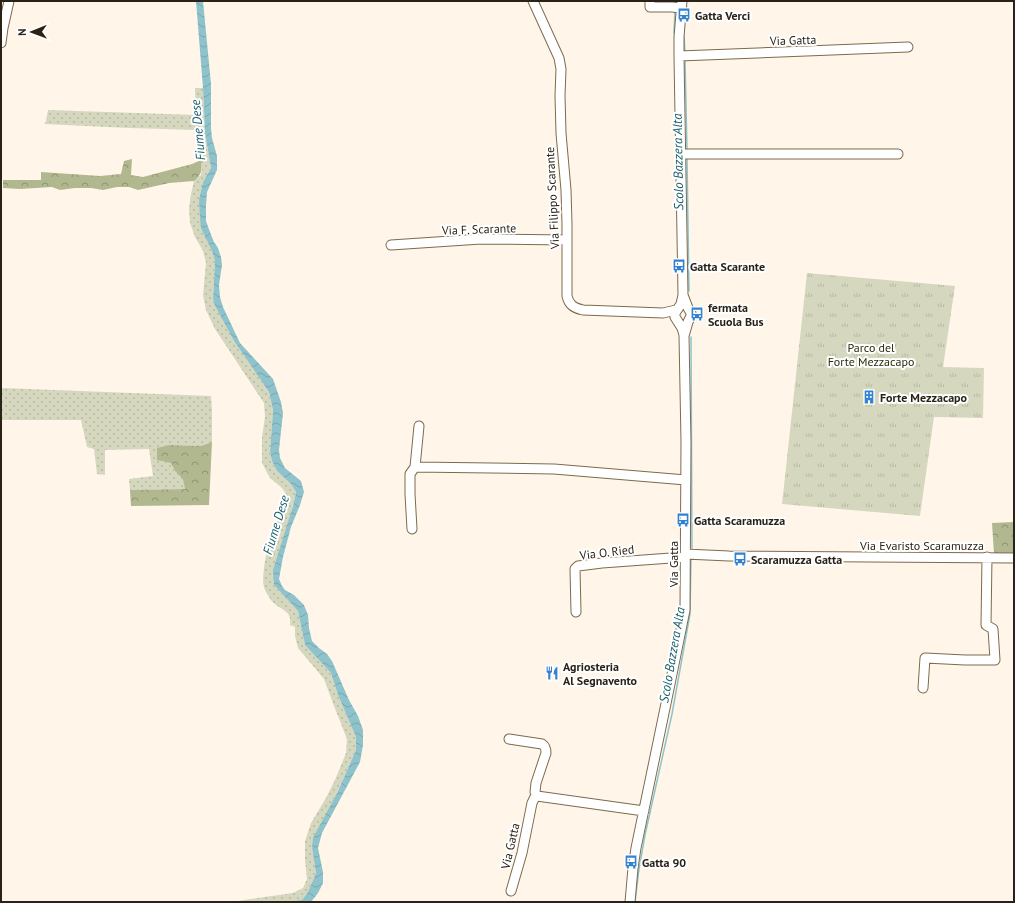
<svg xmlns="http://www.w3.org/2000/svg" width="1015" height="903" font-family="'PT Sans',sans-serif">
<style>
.grass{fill:url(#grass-dots)}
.forest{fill:url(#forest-crowns)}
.park{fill:url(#park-tufts)}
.water{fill:url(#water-waves)}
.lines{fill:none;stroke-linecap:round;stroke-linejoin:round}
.stream{stroke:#8ec3cc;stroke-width:1.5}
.minor-casing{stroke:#7d6a4e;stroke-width:11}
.minor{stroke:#fff;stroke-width:9}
.labels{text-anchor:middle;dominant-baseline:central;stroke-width:4;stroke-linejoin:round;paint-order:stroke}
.poi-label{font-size:12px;font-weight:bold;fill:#2a2216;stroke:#fff;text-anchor:start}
.street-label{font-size:12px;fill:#2a2216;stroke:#fff}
.park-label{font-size:12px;fill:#292c0a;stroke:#fff}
.water-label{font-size:13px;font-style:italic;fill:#1b616d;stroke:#fff}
</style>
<defs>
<pattern id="grass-dots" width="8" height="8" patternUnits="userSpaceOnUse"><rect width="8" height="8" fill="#d5d8bf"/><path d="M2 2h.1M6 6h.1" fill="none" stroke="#b7b9a3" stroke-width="1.8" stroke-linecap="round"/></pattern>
<pattern id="forest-crowns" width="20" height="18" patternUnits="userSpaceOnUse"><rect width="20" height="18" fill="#b1b78e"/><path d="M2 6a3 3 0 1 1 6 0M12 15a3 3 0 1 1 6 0" fill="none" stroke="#909473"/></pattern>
<pattern id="park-tufts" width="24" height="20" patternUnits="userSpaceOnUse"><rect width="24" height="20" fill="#d5d8bf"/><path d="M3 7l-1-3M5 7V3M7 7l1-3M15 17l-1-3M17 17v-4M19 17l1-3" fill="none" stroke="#b7b9a3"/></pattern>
<pattern id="water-waves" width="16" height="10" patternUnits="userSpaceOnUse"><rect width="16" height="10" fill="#8ec3cc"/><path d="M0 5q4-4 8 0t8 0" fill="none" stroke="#7ba7ae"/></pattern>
</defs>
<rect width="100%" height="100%" fill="#fff6e9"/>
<path class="grass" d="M195,88H203L205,133L211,168L203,182L199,199L215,261L213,299L215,306L234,341L269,392L273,410L270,452L272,461L277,471L291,484L296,492L274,585L298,611L305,645L331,673L338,695L356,737V750L312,848L316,873L308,892L302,900L284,902H233L244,900L293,893L303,888L307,879L305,860V841L311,823L326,798L335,780L346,753L347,739L334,706L324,679L298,648L295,636V627L290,625C292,612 284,611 275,604C272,602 268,596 266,592C262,585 263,576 264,568C267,542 277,522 287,498L286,494L282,488L270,478L262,463V437L265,417L264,403L215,329L206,310L203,295L206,263L203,251L195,237L190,223L189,209L191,194L194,181L201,175L202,169L197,138V130L129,128L44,124L46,121L48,110L196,115Z
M2,388L211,396L212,409V442L201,446L170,445L171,463L175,471L184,479L185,489L130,490L129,479L153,476L149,449L105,450V475L97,474L94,449L87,447L81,420H2Z"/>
<path class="forest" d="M132,159L131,175L143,177L192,164L201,160C202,171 202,174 194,181L169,183L138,190L129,187H117L103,190L91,188H75L60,190L52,187L20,189L3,188V180H41V172L100,176L121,174L124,161Z
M212,442L209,505L131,506L130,490L185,489L183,479L175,471L171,463L157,460V448L170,445L201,446Z
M1014,522V554H994L992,523Z"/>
<path class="park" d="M807,273L955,286L943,367L984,368L983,418L934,417L920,516L782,504Z"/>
<path class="water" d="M196,1H203L211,84V128L212,138L217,156V170L207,192L206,206V221L210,232L214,242L218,248L221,257L222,265L219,285L220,297L223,307L240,343L273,379L281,402L283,413L279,450L280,458L285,468L301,481L304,492L300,505L291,527L283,557L279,579L282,586L285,590L294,595L304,605L308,615L309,628L312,641L319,648L327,654L332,661L349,700L358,716L363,730V745L360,762L322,833L318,848L323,872V883L318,893L311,902H284L302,900L308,892L316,873L312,848L313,838L337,793L356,750V737L338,695L331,673L305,645L298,611L274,585L273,570L293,506L296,492L291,484L277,471L272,461L270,452L273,410L269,392L234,341L215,306L213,299L215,261L212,251L201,228L200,218L199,199L203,182L211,168L205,133L203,88Z"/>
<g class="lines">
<path class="stream" d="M675,11L674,33L676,34
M683,36H684L685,53
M685,59L687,151
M687,157L689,291
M691,337L692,552
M635,902L639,869L645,835L672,714L690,614L691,557"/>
<g class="minor-casing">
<path id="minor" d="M533,1L559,58L561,69L560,96L561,133L566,190L567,224V296C569,305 574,308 583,310L663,313L676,310
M650,1V7H672L681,8
M682,1L679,37V56L683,295L681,304L675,313V317L682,328L684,335
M1,43L3,28L9,1
M679,56L908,47
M680,154H898
M391,245L481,239L567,240
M415,467L554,469L686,480
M412,529L410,494V474L415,467L419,426
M685,554L729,556L1014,558
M576,612L575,569L578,566L602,563L685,557
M923,688L925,658L965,660H995L993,629L986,625L987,557
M509,739L542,744C545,746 546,748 546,753L536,783L535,792L537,796
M511,891L522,853L532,803L535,797L537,796L644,811
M630,902L633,868L636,848L669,689L685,610L686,442L684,336L688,322L691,316V313L688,308L683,295"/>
</g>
<use href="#minor" class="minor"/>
</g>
<defs>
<g id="bus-bare" transform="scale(1.08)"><path d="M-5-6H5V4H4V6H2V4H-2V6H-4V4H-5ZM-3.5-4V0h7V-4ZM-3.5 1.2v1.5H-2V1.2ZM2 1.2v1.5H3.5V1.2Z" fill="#3282d1" stroke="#fff" stroke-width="2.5" paint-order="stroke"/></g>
<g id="building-bare" transform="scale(1.08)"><path d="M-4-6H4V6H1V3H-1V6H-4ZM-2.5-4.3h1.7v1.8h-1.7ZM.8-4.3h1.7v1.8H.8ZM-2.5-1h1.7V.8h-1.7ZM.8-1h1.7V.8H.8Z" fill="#3282d1" stroke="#fff" stroke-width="2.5" paint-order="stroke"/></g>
<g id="restaurant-bare" transform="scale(1.08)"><path d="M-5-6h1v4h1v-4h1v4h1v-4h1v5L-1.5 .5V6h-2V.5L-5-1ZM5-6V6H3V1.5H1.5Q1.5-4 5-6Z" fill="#3282d1" stroke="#fff" stroke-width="2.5" paint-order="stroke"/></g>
</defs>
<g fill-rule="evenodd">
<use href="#bus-bare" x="684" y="15"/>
<use href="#bus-bare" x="679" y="266"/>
<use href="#bus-bare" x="697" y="314"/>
<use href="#building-bare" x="869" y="397"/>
<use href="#bus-bare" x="683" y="520"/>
<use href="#bus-bare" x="740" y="559"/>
<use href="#restaurant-bare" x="552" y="673"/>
<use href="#bus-bare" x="631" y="862"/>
</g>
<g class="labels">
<g class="poi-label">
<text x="695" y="15">Gatta Verci</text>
<text x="690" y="266">Gatta Scarante</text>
<text x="708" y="307">fermata<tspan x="708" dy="14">Scuola Bus</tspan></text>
<text x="880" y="397">Forte Mezzacapo</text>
<text x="694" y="520">Gatta Scaramuzza</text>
<text x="751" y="559">Scaramuzza Gatta</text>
<text x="563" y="666">Agriosteria<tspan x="563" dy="14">Al Segnavento</tspan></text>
<text x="642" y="862">Gatta 90</text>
</g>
<g class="street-label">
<text transform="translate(793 40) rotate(-2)">Via Gatta</text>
<text transform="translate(552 198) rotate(-93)">Via Filippo Scarante</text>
<text transform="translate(479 229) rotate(-2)">Via F. Scarante</text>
<text x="922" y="545">Via Evaristo Scaramuzza</text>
<text transform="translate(607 552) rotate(-7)">Via O. Ried</text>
<text transform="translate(673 564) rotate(-90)">Via Gatta</text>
<text transform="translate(510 846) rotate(-77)">Via Gatta</text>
</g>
<g class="park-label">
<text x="871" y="347">Parco del<tspan x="871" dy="14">Forte Mezzacapo</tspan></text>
</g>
<g class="water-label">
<text transform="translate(198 130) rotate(-95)">Fiume Dese</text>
<text transform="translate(678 162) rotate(-91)">Scolo Bazzera Alta</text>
<text transform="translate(276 525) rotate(-73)">Fiume Dese</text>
<text transform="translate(672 655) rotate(-80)">Scolo Bazzera Alta</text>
</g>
</g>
<rect width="1015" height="903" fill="none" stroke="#2a2216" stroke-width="4"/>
<g transform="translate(32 32) rotate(269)" stroke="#ffffff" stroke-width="3" paint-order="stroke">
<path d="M0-3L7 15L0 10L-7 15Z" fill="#2a2216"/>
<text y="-6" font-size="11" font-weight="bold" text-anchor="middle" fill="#2a2216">N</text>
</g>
</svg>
